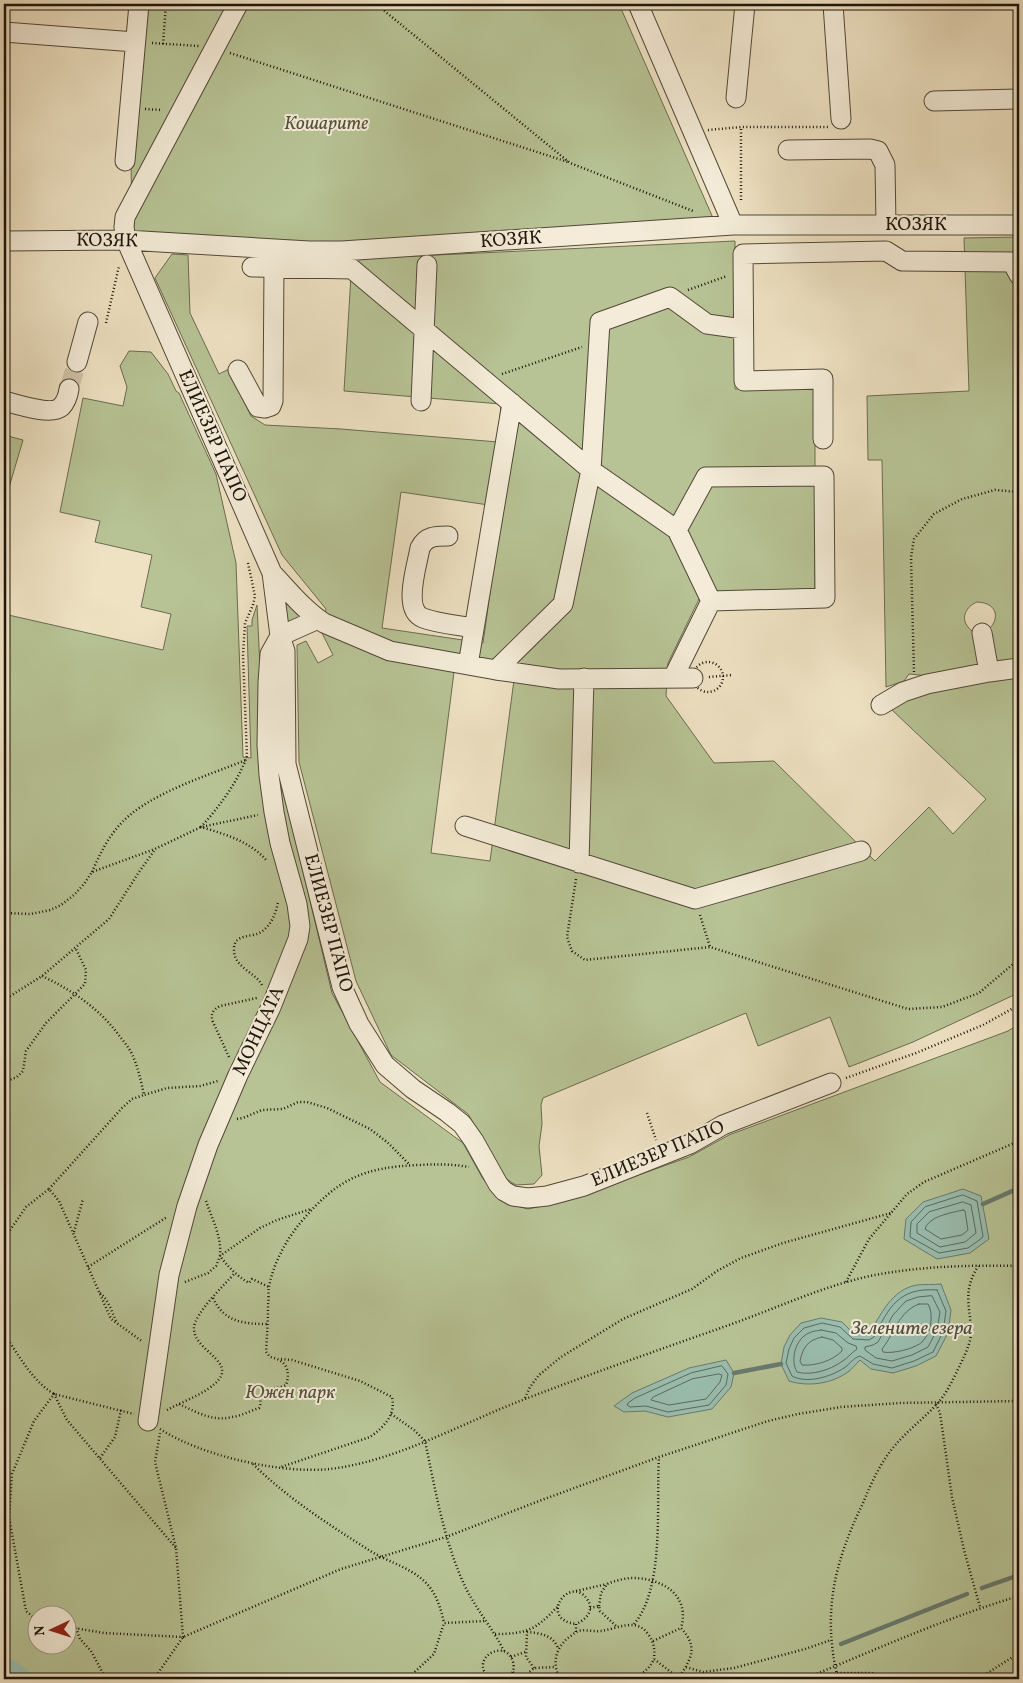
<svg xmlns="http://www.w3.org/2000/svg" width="1023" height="1683" font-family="Vollkorn,serif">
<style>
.green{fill:#b7c395;stroke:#6a6c50;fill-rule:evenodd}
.water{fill:#9abeb0;stroke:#687a6e}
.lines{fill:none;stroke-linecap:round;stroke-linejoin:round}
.shore{stroke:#5c6a5d;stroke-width:1}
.stream{stroke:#687a6e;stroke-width:4.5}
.river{stroke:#9abeb0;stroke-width:26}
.minor-tunnel{stroke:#cfc3a7;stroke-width:19;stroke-dasharray:19 9;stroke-linecap:butt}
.minor-casing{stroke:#514838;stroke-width:21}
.path{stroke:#1d150a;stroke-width:2.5;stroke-dasharray:1 2.5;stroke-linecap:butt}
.minor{stroke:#f4ecd8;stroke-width:19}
.labels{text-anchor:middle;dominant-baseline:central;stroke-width:4;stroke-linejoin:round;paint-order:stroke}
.park-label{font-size:19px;font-style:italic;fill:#53523b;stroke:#f4ecd8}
.street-label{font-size:19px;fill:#1d150a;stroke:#f4ecd8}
.water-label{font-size:20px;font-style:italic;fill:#495044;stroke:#f4ecd8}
</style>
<rect width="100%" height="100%" fill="#eee2c3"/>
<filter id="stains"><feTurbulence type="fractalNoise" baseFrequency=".004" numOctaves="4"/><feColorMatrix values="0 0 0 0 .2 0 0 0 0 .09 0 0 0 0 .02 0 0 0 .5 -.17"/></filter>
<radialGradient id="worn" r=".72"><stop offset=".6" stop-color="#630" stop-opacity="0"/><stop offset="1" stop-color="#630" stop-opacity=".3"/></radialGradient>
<path class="green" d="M145,4H619L713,218L344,245L132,234L131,161Z
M1019,237V663L925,677L920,675L909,674L904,681L886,687L882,460H868L867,396L969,391L964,238ZM977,602C1015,604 985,650 968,627C960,617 967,606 977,602Z
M735,241V389L815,387V589L701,595L668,663L666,696L714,763L774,761L875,861L929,807L953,834L986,799L891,709L911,695L1019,674V718L1015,774L1019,770V985L1014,995L913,1042L849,1067L830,1017L758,1046L746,1013L543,1098L541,1105L542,1124L539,1146L542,1175L534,1184L516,1185L506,1179L468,1114L391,1055L356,981L299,762L297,645L306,641L318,663L333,655L322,633L326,609L282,555L155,278L172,254L188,255L190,313L219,374L229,369L251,416L265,425L341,429L498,442L501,404L344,391L352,259ZM401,492L502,507L483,643L382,628ZM454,672L514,680L490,861L431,853Z
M129,351L151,352L168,374L176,391L179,393L216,474L236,563L243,757L251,758L247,626H252V620L257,605L260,667L273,659L278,767L332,993L380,1082L463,1143L483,1179L505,1203L528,1209L565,1201L689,1157L729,1135L1008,1031L1019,1024V1679H4V614L163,650L171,614L141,607L152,555L95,542L100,521L60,512L83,398L123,406L127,387L120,366ZM38,1616H68V1646H38Z
M4,435L23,440L5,501H4Z
M282,599L302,617L285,627Z"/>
<path class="water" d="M963,1189L981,1196L989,1239L970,1253L937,1259L904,1239L906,1219L923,1202Z
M941,1284L951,1310L948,1333L936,1356L916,1366L893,1373L871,1369L860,1360C856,1364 852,1369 848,1372C831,1384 808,1387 789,1381L781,1364L784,1347L790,1335L801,1323L821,1318L842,1322L854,1334L869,1335C880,1315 892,1289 917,1285C924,1284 933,1285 941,1284Z
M726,1360L734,1373L731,1387L712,1409L668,1417L645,1411L624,1412L614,1406L632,1393L689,1368Z"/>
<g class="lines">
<path class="shore" d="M963,1195L977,1201L983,1236L982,1238L968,1248L939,1253L910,1237L911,1222L925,1207Z
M963,1202L971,1205L976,1233L965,1242L940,1247L917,1233V1224L929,1212Z
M963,1210L965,1211L968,1230L962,1235L941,1239L925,1229C929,1216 951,1213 963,1210Z
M937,1290L946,1311L943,1332L933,1352L914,1361L892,1368L873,1364L860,1356C853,1358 850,1364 844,1368C830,1377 807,1384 792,1376L786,1363L789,1349L794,1338L804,1328L822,1323L840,1327L853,1339L869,1340L874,1337C889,1307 899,1287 937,1290Z
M932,1296L940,1312L937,1330L928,1347L912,1355L892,1361L876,1358L865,1350V1347L873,1345L878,1342L893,1315L906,1301L918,1297Z
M919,1304H928C934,1314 931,1332 923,1341C916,1349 892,1354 883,1352L882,1349C895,1333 898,1312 919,1304Z
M821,1330L836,1333L848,1343L856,1346L857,1349C851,1353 847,1359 841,1362C830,1370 811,1376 797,1372C790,1360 795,1339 809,1333C812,1331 817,1331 821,1330Z
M822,1337L833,1340L842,1348V1351C832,1361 816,1366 802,1365L800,1361C803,1347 808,1340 822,1337Z
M722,1366L728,1374L726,1385L709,1405L668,1412L646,1406L630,1407L627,1405L628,1403L635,1398L691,1373Z
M719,1374L722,1375L720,1382L706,1399L669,1405L651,1400L653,1397L692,1379Z"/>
<path class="stream" d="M983,1204L1019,1188
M734,1373L781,1364
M982,1588L1019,1575
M841,1644L967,1594"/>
<path class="river" d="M4,1670L18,1679"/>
<path class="minor-tunnel" d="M69,389L77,362"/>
<g class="minor-casing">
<path id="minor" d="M238,4L125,217L124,227L126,240L272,573L280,636L285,651L286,764L342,987L359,1024L385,1065L413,1089L447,1112L462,1124L474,1141L498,1184L504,1191L513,1196L528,1198L547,1196L584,1186L690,1144L723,1125L831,1083
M638,4L733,225
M833,4L841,119
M4,32L135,42
M736,98L745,4
M934,101L1019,99
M788,150L870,149L878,151L885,165L886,225
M125,161L139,4
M4,241L126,240L309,251H342L733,225H1019
M252,267L352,269L591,470L677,530
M77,362L88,322
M238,370L258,407L265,408L271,406L273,401L274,267
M4,401C16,404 51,416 61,407C66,402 68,396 69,389
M421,401L427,265
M823,439V379L744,381L743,254L886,251L902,261L1012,262L1019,275
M448,536C435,536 426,536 420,548C417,566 402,610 423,618C439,624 458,625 474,628
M272,573C289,591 304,610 324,623L390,651L496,670L559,679L693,678
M982,633L989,672
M280,636L318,619
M468,665L512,403
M496,670L563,604L591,470L600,322L670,297L707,324L743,329
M673,678L711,601L825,598L824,476L706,477L677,530L711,601
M881,705L903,692L927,684L989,672L1019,668
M465,826L695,899L861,851
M579,863L584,678
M148,1421L169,1275L187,1206L208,1145L238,1075L271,1007L298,939L300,926L297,904L280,843L274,812L269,775L267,745L268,683L270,654L280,636"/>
</g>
<path class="path" d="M376,4L570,163L693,211
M152,43L199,46
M163,44L166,4
M230,53L568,162
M145,109L162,110
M708,130L741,127H828
M741,200V127
M688,290L727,276
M106,323L119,266
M502,374L582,347
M248,563L255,596L253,605L245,623L243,655L247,756C238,782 219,807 201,827C224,834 250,841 267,861
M693 677a15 15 0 1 1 30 0a15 15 0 1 1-30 0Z
M914,672L911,557L914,539L934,514L962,499L995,490L1019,492
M709,677L732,675
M1019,763L1018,780L1019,792
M92,872C99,856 106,841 117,828C143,795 207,776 246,760
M576,879L567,937L572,951L585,960L710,947L908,1009L942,1007L979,993L1019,959
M4,913L31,914L50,910L61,905L74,895L84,884L92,872L155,849L201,827L258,815
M700,915L710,947
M42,976C74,991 101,1010 121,1038C125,1043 129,1048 132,1054C138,1067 141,1081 144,1095L167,1088L200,1086L218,1081
M262,985C255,972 233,967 234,949C234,933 252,938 261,932C271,926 276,913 278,902
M4,1000L42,976L109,919L139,872L154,851
M229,1057L213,1022C210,1014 213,1010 220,1006L257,998
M846,1078L916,1053L983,1025L1019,1005
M4,1082L17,1077L23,1071L26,1051L46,1023L85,984L86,970L76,949
M647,1113L656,1140
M237,1119L243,1118L262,1110L283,1109L298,1102H307L327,1108L370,1129L387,1142L410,1165
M49,1189L122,1108L132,1099L144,1095
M206,1201C212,1219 222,1237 220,1256C228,1267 237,1276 249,1283L252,1279L269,1287
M74,1232L83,1199
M4,1239L26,1207L49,1189L59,1201L111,1319L143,1342
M88,1267L167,1217
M185,1282L208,1273L216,1266L220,1256L260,1228L277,1220L311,1209
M846,1282L869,1239L907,1194L924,1182L1019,1141
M100,1293C109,1300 112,1313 117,1323
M213,1298C224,1322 243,1324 268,1324
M4,1334C19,1355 31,1380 54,1394L134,1414
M281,1359L292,1360L360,1381L392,1397C396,1415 384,1427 370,1437L281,1467
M525,1398L530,1387L539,1375L561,1357L623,1319L692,1289L717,1271L741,1258L783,1243L891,1213
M179,1404C196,1412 213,1422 232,1417C241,1416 250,1411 259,1408C262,1403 259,1400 262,1395C266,1387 279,1389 286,1385C291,1370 286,1360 270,1357L266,1352C267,1336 268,1321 268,1306C269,1300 268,1293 269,1287C273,1264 286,1240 301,1222C337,1179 364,1167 419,1165C436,1164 452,1164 469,1167
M936,1404L940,1413L952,1497L964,1550L980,1607
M167,1410C180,1403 196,1397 208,1389C247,1363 193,1353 194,1328C194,1314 225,1284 235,1273
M391,1414L414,1430L425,1441C435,1488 443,1537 463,1582C474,1607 492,1627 504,1651
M160,1429C202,1456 280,1474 330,1469C397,1461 462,1423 525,1399C593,1373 661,1349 729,1325C777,1308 825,1285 875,1275C923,1266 971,1265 1019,1266
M100,1458L115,1437L121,1410
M253,1464C287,1498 331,1526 372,1552C389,1562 411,1568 425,1582C436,1592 441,1609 444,1623
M4,1515L9,1517
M576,1591L607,1584
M599,1606L601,1593L607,1584C614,1581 622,1579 630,1578C660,1577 691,1594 681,1628
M590,1608L599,1606L600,1611L617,1627
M38,1621L26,1611L9,1517L12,1474L34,1421L54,1394L67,1420L176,1548
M634,1624C665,1588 656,1504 659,1457
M68,1627L104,1633L183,1637L176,1548L155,1462L160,1433
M76,1628L80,1639L91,1651L106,1679
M576,1632V1624C586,1620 595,1610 587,1599C570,1574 537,1619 576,1624
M495,1634C526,1634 536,1630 557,1607
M653,1641L681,1628
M511,1657L525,1652
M686,1667L703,1672L734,1668L805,1649L831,1640
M534,1668L526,1657L527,1632C540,1633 553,1635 558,1648
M513,1672L519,1679
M837,1673H871L892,1679
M154,1679L183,1637L341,1569L446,1537L539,1501L659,1457L768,1421L798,1414L841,1407L900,1403L1019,1401
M407,1679L434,1654L444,1623L485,1621
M491,1679C466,1660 506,1636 513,1662C515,1669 512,1675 506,1679
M522,1679L534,1668L555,1667
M560,1679C552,1664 555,1649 568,1638C571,1636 574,1633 578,1631C586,1629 593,1632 601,1631C617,1629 636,1617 648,1634C654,1642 655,1649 654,1659
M631,1679C642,1674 649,1670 654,1659L680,1679
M678,1679C691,1659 699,1648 681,1628
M804,1679C875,1650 945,1618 1019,1596
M838,1679C822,1613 834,1563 863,1503C870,1486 878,1468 889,1453C904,1432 926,1418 942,1398C950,1387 956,1373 962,1361C966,1352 971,1342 971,1332C972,1328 970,1322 970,1317C967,1296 967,1285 978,1266
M978,1679L1019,1653"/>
<use href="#minor" class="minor"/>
</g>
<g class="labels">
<g class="park-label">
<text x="326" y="124">Кошарите</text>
<text x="290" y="1393">Южен парк</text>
</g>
<g class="street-label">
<text x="916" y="225">КОЗЯК</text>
<text transform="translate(511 240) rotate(-4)">КОЗЯК</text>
<text transform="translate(107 241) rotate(1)">КОЗЯК</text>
<text transform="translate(212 436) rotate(66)">ЕЛИЕЗЕР ПАПО</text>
<text transform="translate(328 923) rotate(75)">ЕЛИЕЗЕР ПАПО</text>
<text transform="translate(259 1031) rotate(-65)">МОНЦАТА</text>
<text transform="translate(658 1154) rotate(-23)">ЕЛИЕЗЕР ПАПО</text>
</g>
<g class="water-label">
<text x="912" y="1329">Зелените езера</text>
</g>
</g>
<rect width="1023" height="1683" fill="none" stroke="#eee2c3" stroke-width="20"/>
<rect x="5" y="5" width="1013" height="1673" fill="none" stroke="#1d150a" stroke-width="2.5"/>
<rect x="10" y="10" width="1003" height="1663" fill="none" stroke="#1d150a"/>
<g transform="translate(52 1630) rotate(266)"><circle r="24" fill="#f4ecd8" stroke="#9e9686"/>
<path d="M0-4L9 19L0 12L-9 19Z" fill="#8f2418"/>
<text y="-8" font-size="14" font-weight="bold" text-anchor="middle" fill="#1d150a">N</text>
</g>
<rect width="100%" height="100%" filter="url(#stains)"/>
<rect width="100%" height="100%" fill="url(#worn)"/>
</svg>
